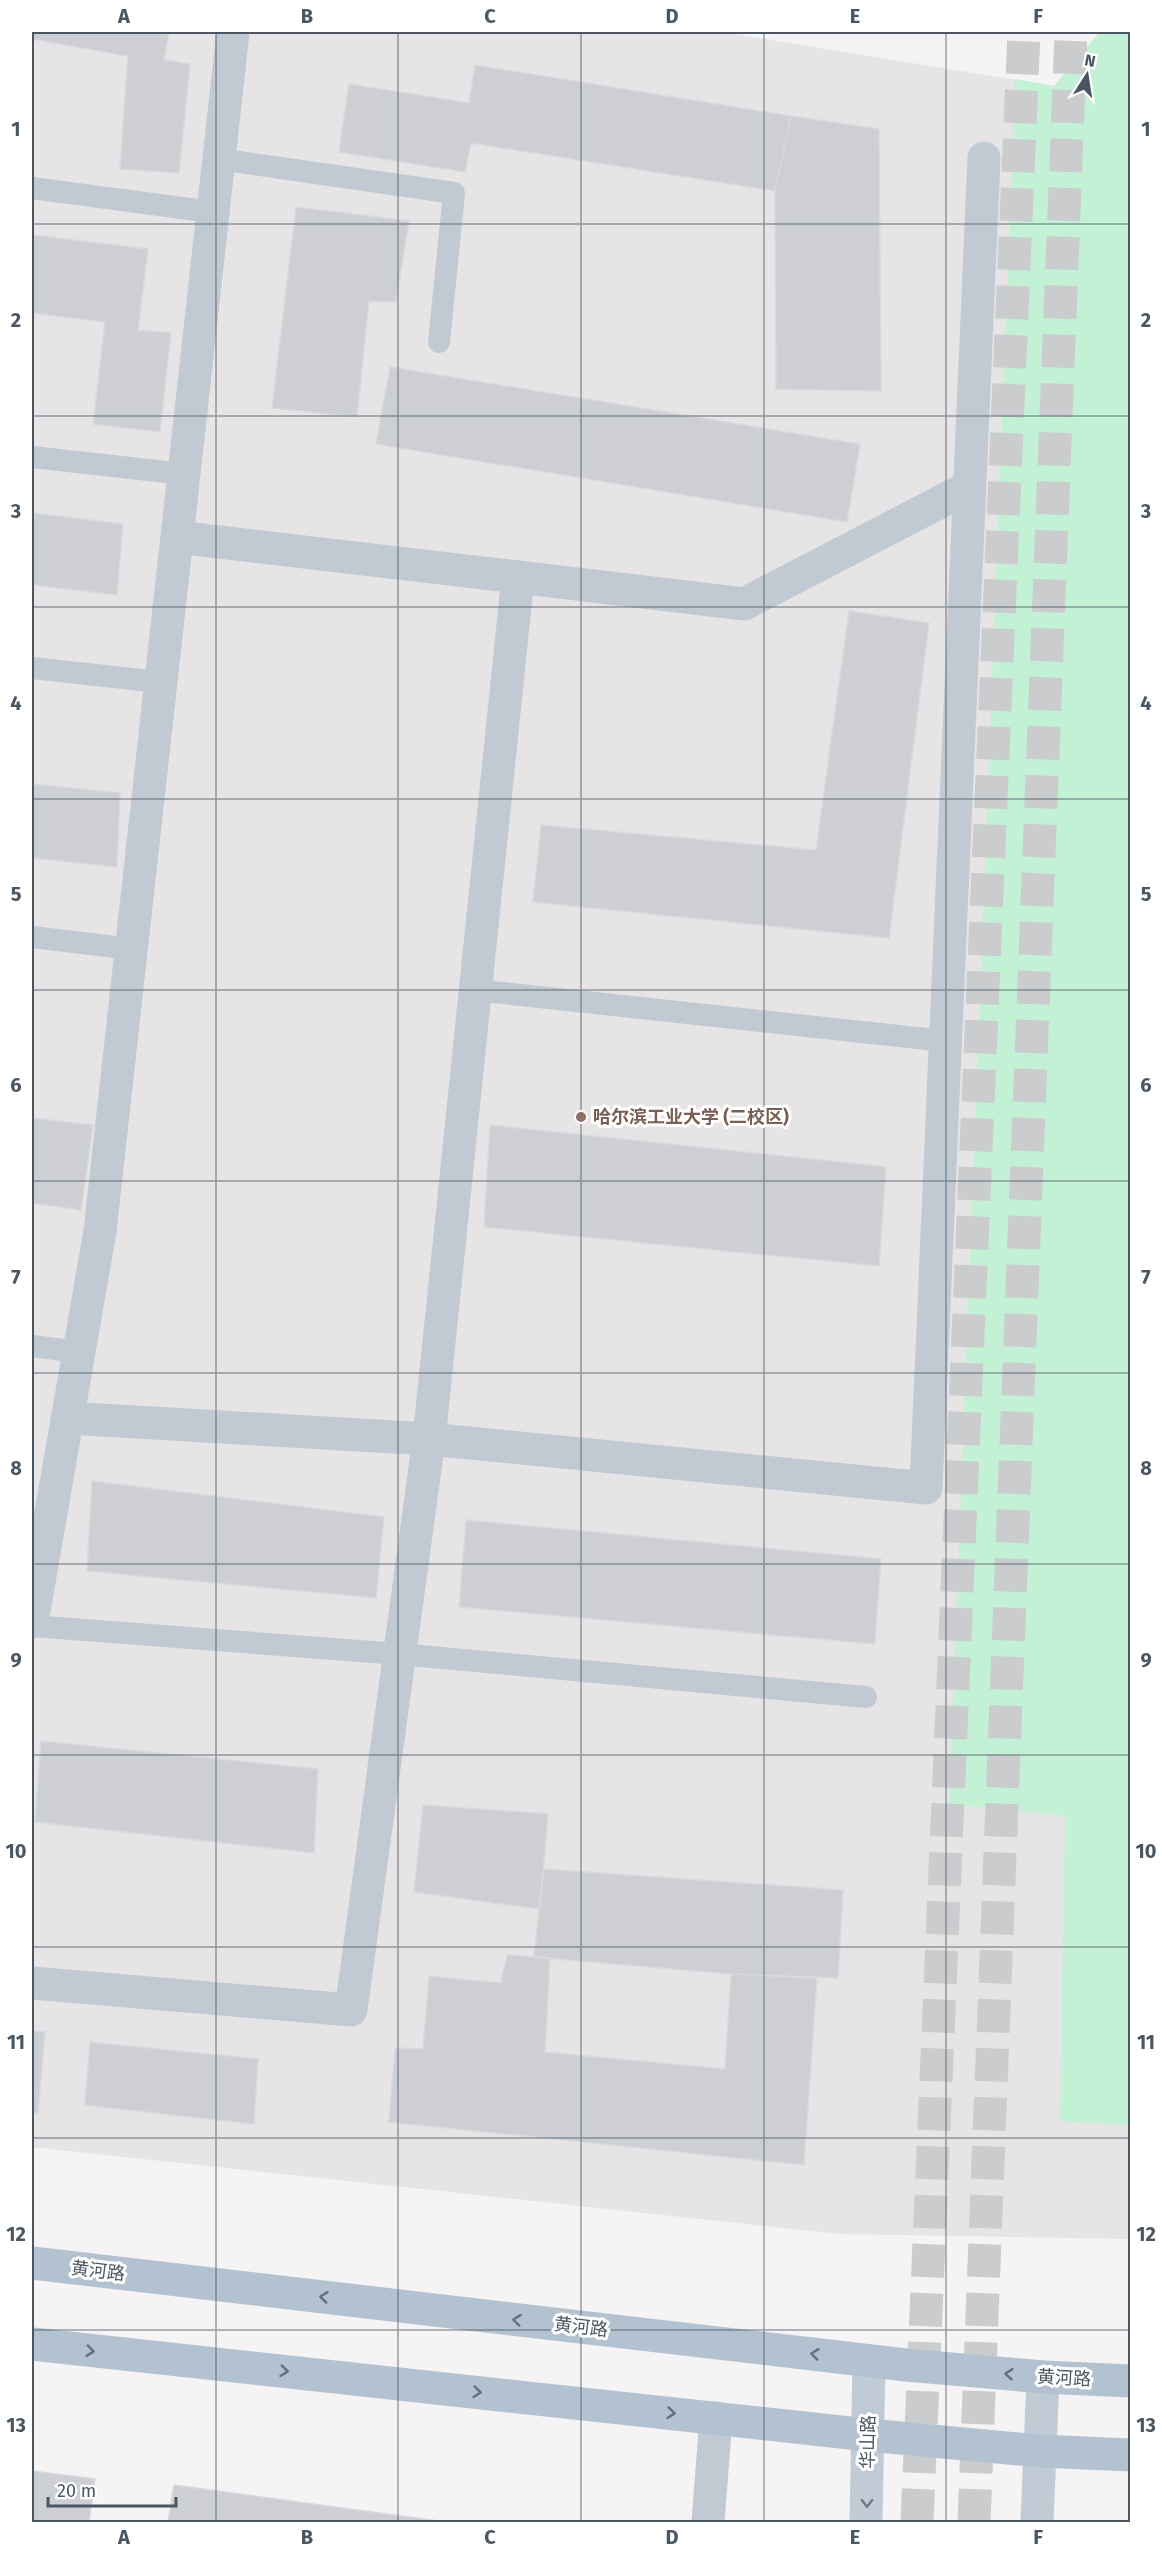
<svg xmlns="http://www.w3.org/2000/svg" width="1162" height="2554" font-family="'Fira Sans','Noto Sans SC',sans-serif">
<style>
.education{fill:#e6e4e5}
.green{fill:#c3f1d5}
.building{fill:#cdcfd5;stroke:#d7d9de;stroke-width:1.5}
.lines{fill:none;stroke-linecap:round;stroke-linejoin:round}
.secondary-tunnel{stroke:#caccce;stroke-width:33;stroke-dasharray:33 16;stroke-linecap:butt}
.service{stroke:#c1cad2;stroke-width:22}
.minor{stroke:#c1cad2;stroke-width:33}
.secondary{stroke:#c1cbd6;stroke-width:33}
.primary{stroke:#b3c2d1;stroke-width:33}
.oneway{stroke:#64717d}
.oneway2{stroke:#6e7984}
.grid{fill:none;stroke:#4a5661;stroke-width:1.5;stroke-opacity:0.55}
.education-dot{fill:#8d6e63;stroke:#fff;stroke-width:2}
.labels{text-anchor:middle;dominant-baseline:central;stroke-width:6;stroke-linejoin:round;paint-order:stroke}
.education-label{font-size:18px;font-weight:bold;fill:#785e54;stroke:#fff;text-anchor:start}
.street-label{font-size:18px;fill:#4a5661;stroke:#fff}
.neatline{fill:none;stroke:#4a5661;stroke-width:2}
.grid-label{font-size:20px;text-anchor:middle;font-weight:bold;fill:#4a5661}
</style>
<rect width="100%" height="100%" fill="#f5f3f3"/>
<path class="education" d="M32,32H722L1054,86L1100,32H1130V2239L839,2234L32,2147Z"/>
<path class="green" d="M1100,32H1130V2125L1060,2121L1065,1816L949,1804L1015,79L1054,86Z"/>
<path class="building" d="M32,32H169L164,60L190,64L179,173L120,169L128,56L32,39Z
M475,65L791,116L775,191L471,143L465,172L339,152L349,84L469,103Z
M791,116L879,129L881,391L776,389L775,191Z
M296,207L409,221L396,302L369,301L357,417L272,408Z
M32,235L148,249L138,330L171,333L160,432L93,424L105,322L32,313Z
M390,367L860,444L847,522L376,444Z
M32,513L123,524L117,595L32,585Z
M849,611L929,623L889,938L533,902L541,825L816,850Z
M32,784L120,793L117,867L32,858Z
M32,1118L93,1125L81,1210L32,1203Z
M490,1125L886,1167L879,1266L484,1227Z
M92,1481L384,1517L376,1598L87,1571Z
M466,1520L881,1559L875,1644L459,1607Z
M41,1741L318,1769L314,1853L35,1822Z
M423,1805L548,1814L540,1909L414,1892Z
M543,1869L843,1890L838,1978L731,1974L534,1957Z
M507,1955L550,1958L545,2052L725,2069L731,1974L817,1978L804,2165L389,2122L395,2048L423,2049L429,1976L501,1983Z
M32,2031L45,2032L38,2113L32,2112Z
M90,2042L258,2059L254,2124L85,2105Z
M32,2471L95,2479L89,2522H32Z
M174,2485L446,2522H168Z"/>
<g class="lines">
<path class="secondary-tunnel" d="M917,2522L1024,32
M974,2522L1071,32"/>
<path class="service" d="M219,159L454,193L439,342
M32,188L212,212
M32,457L184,474
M32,668L160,682
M32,937L132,949
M475,990L945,1041
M32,1346L79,1352
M32,1626L399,1654L866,1697"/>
<path class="minor" d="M518,577L744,604L969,487
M67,1418L429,1439L926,1488L984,158
M32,1622L100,1231L233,32
M32,1983L351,2010L429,1439L518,577L177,537
M708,2522L716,2418"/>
<path class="secondary" d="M866,2522L869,2361
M1037,2522L1043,2377"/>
<path class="primary" d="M32,2263L906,2365L1043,2377L1130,2381
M32,2344L868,2435L1040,2451L1130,2455"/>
</g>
<defs><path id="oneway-chevron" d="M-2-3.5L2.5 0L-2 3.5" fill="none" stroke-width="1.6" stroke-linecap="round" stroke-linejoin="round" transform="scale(1.5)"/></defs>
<g class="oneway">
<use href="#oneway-chevron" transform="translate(324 2297) rotate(-173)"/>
<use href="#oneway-chevron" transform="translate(517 2320) rotate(-173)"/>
<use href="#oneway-chevron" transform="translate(90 2351) rotate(6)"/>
<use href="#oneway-chevron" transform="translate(815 2354) rotate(-173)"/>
<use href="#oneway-chevron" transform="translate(284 2371) rotate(6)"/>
<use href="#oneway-chevron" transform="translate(1009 2374) rotate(-175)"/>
<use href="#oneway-chevron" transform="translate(477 2392) rotate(6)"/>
<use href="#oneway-chevron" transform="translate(671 2413) rotate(6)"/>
</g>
<use class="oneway2" href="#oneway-chevron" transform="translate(867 2503) rotate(91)"/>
<path class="grid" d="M216,32V2522M398,32V2522M581,32V2522M764,32V2522M946,32V2522M32,224H1130M32,416H1130M32,607H1130M32,799H1130M32,990H1130M32,1181H1130M32,1373H1130M32,1564H1130M32,1755H1130M32,1947H1130M32,2138H1130M32,2330H1130"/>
<circle class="education-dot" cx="581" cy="1117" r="6"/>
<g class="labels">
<g class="education-label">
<text x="593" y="1117">哈尔滨工业大学 (二校区)</text>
</g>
<g class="street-label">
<text transform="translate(98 2271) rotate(7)">黄河路</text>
<text transform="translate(581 2327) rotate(7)">黄河路</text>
<text transform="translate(1064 2378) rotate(3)">黄河路</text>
<text transform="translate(868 2442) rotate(-89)">华山路</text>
</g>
</g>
<rect width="1162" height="2554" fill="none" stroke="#ffffff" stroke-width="66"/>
<g transform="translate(1087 75) rotate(12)" stroke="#ffffff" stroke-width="4.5" paint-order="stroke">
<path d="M0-4.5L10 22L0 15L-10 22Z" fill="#4a5661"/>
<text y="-9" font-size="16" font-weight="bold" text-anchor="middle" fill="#4a5661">N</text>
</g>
<path d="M48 2497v9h128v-9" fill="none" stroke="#4a5661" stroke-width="3"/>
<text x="57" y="2497" font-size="18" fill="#4a5661" stroke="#ffffff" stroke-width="4.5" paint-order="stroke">20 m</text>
<rect x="33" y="33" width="1096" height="2488" class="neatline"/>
<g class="grid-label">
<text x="124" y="23">A</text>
<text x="307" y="23">B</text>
<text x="490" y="23">C</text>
<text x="672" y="23">D</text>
<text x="855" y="23">E</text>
<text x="1038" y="23">F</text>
<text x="16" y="136">1</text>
<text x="1146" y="136">1</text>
<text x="16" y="327">2</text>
<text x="1146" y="327">2</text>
<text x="16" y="518">3</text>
<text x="1146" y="518">3</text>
<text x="16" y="710">4</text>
<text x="1146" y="710">4</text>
<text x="16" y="901">5</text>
<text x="1146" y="901">5</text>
<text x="16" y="1092">6</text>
<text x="1146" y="1092">6</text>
<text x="16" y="1284">7</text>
<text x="1146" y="1284">7</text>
<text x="16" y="1475">8</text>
<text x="1146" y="1475">8</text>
<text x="16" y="1667">9</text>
<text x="1146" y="1667">9</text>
<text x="16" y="1858">10</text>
<text x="1146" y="1858">10</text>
<text x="16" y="2049">11</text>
<text x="1146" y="2049">11</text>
<text x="16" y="2241">12</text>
<text x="1146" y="2241">12</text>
<text x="16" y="2432">13</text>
<text x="1146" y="2432">13</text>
<text x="124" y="2544">A</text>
<text x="307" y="2544">B</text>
<text x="490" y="2544">C</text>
<text x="672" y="2544">D</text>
<text x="855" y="2544">E</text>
<text x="1038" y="2544">F</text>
</g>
</svg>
